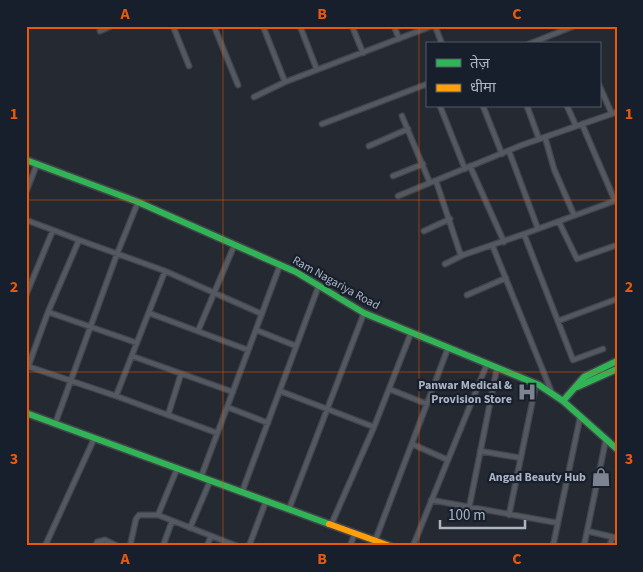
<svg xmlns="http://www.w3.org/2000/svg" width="643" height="572" font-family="'Source Sans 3','Noto Sans Devanagari',sans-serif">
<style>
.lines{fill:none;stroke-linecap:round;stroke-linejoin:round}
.street-casing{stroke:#42454c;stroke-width:7}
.fast-casing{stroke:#42454c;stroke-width:9}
.slow-casing{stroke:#42454c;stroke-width:9}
.street{stroke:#545860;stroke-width:4.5}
.fast{stroke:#30b455;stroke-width:6}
.slow{stroke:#ff9f0a;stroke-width:6}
.grid{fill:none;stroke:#e8590c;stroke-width:1;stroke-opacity:0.55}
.labels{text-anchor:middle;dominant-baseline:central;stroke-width:4.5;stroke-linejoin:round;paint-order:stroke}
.street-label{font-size:12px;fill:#acb4c4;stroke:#181f2c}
.poi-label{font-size:12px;font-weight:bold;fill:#acb4c4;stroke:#181f2c;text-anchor:end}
.neatline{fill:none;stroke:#e8590c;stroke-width:2}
.grid-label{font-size:16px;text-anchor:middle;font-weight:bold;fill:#e8590c}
</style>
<rect width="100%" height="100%" fill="#252931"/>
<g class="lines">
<g class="street-casing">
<path id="street" d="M173,26L189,66
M214,26L238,85
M263,26L285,82
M300,26L317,70
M352,26L363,53
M394,26L399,39
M435,26L442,44
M100,31L111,26
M529,44L574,26
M599,85L612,114
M254,97L285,82L432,26
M440,106L465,169
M483,106L502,154
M527,106L539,139
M567,106L576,126
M402,116L430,183
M322,124L427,84
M582,124L615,201
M545,137L554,169L574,215
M369,146L408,129
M509,151L538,229
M470,166L504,242
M393,176L423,164
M436,181L460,253L463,255L524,234
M26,192L37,164
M398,196L522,145L617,112
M26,220L53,230
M559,222L577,259L617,245
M424,231L450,219
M79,240L165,271
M493,247L552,393
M445,264L463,255
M26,295L53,230L79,240L48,312L28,367
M467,295L506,278
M48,312L137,343
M149,313L248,350
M558,321L617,299
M256,330L296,346
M198,331L234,246
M603,349L573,360L524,234L617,200
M132,356L233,392
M27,366L116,396
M389,389L427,404
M280,391L374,427
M227,407L268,423
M168,415L181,374
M55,424L117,254L138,202
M217,433L116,396L165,271L262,314
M412,444L448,460
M480,451L521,458
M177,469L158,515L237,546
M201,477L280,265
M242,492L319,285
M431,500L558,523
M469,508L497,368
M289,509L364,313
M509,515L536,384
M331,525L374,427L411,333
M190,528L210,481
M587,531L617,538
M375,541L448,348
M45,546L94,439
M96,546L97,542L105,540L117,546
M130,546L136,519L139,515H158
M163,546L172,521
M207,546L211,536
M249,546L266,501
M350,546L355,533
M413,546L487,364
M553,546L580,418
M584,546L606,439
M610,546L612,537"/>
</g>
<g class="fast-casing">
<path id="fast" d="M26,160L138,202L296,272L364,313L539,385L563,401L584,377L617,361
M577,387L617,369
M563,401L617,449
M26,413L329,524"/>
</g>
<g class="slow-casing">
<path id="slow" d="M329,524L390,546"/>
</g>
<use href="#street" class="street"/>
<use href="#fast" class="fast"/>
<use href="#slow" class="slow"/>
</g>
<path class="grid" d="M223,26V546M419,26V546M26,200H617M26,372H617"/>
<defs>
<g id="hospital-bare" transform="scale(1.5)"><path d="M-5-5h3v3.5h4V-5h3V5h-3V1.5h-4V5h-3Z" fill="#7d8391" stroke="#181f2c" stroke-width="2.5" paint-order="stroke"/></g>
<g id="shop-bare" transform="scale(1.5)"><path d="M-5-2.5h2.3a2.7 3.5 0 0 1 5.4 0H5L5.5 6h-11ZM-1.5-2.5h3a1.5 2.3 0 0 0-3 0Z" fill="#7d8391" stroke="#181f2c" stroke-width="2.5" paint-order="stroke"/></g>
</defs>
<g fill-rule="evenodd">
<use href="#hospital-bare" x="527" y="392"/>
<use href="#shop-bare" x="601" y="477"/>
</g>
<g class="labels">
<g class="street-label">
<text transform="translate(336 283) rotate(29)">Ram Nagariya Road</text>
</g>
<g class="poi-label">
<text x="512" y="385">Panwar Medical &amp;<tspan x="512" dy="14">Provision Store</tspan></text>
<text x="586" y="477">Angad Beauty Hub</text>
</g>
</g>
<rect width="643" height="572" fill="none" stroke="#181f2c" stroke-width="55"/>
<rect x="426" y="42" width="175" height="65" fill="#181f2c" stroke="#535b69"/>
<rect x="436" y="59" width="25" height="8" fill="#30b455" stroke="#535b69"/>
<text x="470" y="68" font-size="15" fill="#acb4c4">तेज़</text>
<rect x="436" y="84" width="25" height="8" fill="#ff9f0a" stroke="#535b69"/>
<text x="470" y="92" font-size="15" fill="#acb4c4">धीमा</text>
<path d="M440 520v8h85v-8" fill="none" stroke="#acb4c4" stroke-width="2.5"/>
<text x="448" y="520" font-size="15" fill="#acb4c4" stroke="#181f2c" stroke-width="4" paint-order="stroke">100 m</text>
<rect x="28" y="28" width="588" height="516" class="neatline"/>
<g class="grid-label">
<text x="125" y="19">A</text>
<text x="322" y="19">B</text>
<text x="517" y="19">C</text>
<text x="14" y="119">1</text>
<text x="629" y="119">1</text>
<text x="14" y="292">2</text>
<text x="629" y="292">2</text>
<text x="14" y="464">3</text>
<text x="629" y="464">3</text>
<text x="125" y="564">A</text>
<text x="322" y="564">B</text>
<text x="517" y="564">C</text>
</g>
</svg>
